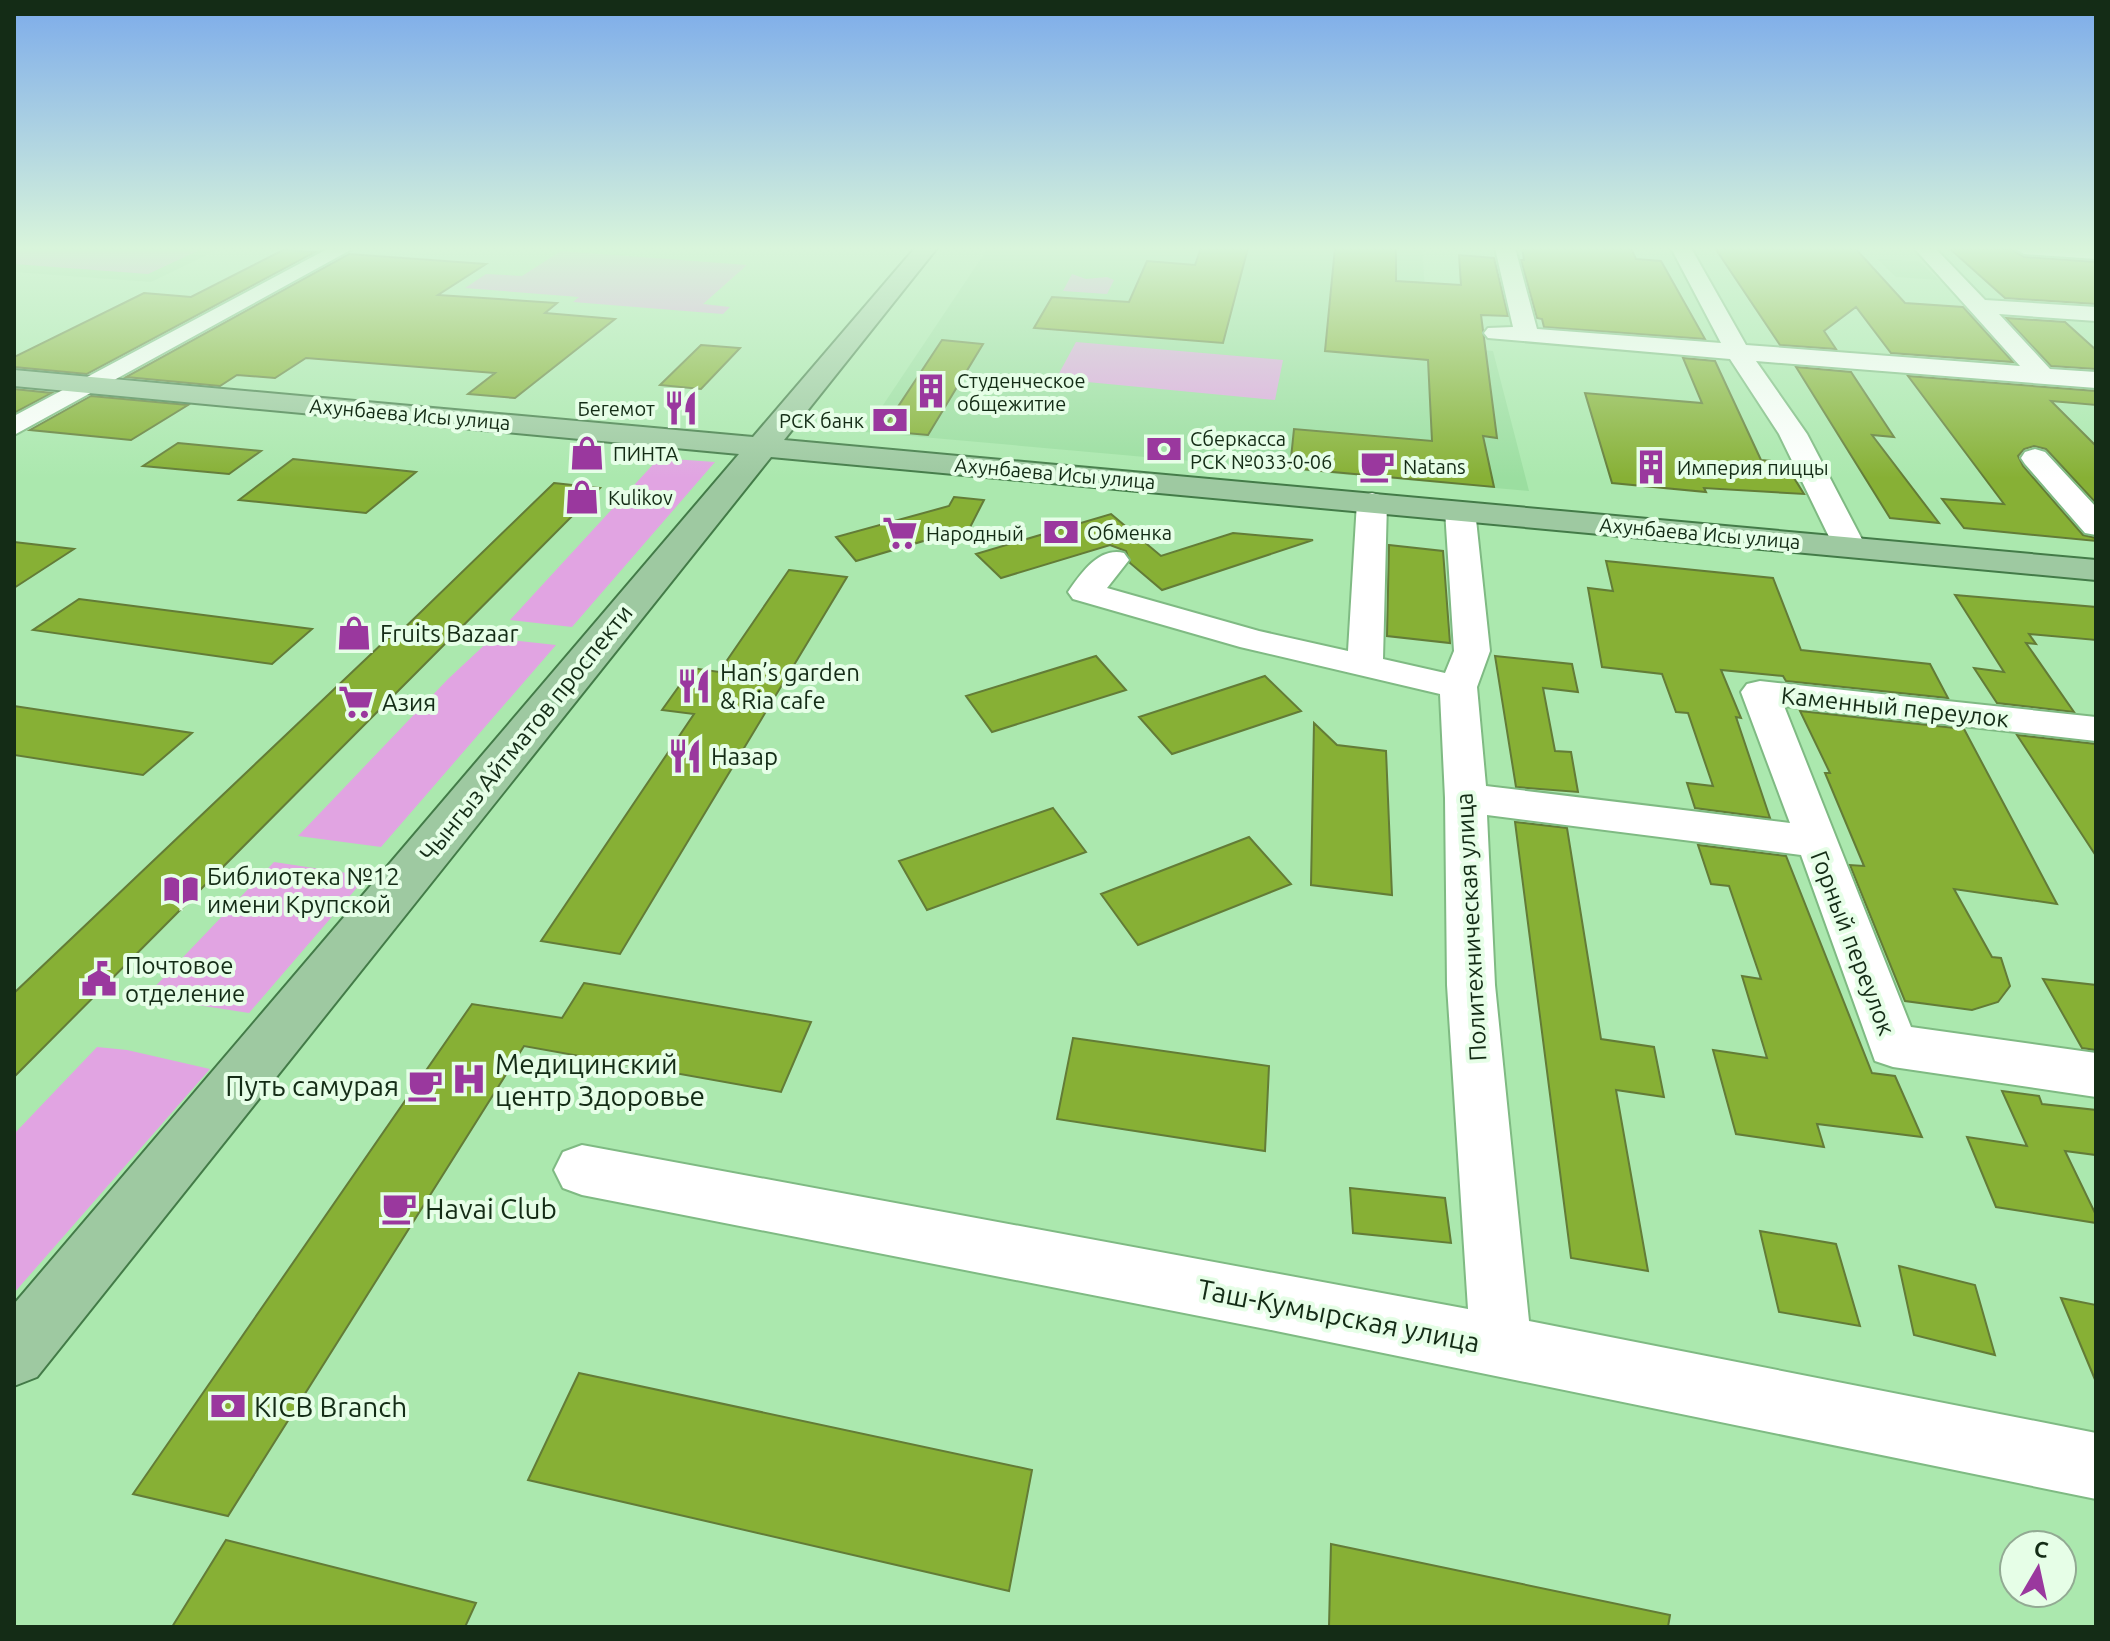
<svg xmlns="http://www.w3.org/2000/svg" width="2110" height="1641" font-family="Ubuntu,sans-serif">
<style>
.built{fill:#9bdea0}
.green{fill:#e1a4e2}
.building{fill:#87b035;stroke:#637c37;stroke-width:2}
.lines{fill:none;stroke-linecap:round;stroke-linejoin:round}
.minor-casing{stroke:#7fba83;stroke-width:4}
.major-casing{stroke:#437b48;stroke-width:4}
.minor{fill:#fff;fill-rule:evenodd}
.major{fill:#9ec9a1;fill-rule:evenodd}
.labels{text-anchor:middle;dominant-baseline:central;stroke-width:8;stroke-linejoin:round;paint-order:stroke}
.far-poi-label{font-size:20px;fill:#142c16;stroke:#e6fee7;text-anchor:start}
.far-street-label{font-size:20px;fill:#142c16;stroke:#e6fee7}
.poi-label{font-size:24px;fill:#142c16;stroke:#e6fee7;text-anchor:start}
.street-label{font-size:24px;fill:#142c16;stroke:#e6fee7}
.near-poi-label{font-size:28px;fill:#142c16;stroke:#e6fee7;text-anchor:start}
.near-street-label{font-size:28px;fill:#142c16;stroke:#e6fee7}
</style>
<rect width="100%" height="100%" fill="#abe8ae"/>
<path class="built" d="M14,248H221L151,282L14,272Z
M988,248H1422L1429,345L1493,351L1529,491L865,432Z
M1877,259L1919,261L1939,280L1896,277Z"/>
<path class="green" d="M15,248H204L148,274L14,264Z
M561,251L747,265L703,304L730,307L723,314L573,302L579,297L465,288L486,274L522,276Z
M1072,274L1086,279L1107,277L1114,280L1107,294L1063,291Z
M1076,342L1283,360L1275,400L1056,379Z
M659,458L715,462L572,627L510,620Z
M492,638L556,645L381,847L298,836L448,679Z
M274,862L367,876L249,1013L145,997Z
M97,1047L127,1050L210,1069L14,1293V1134Z"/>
<path class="building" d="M1201,248H1248L1223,343L1034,328L1052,297L1129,302L1147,261L1195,265Z
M1335,248H1396V281L1461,285L1459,255L1494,258L1508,316L1481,315L1497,438L1483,436L1494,487L1290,468L1294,429L1432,441L1428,360L1325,351Z
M1522,248H1631L1636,259L1661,261L1705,339L1544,327L1542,319L1537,318L1521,260H1524Z
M1715,248H1855L1905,303L1963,307L2013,362L1891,353L1856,307L1824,331L1836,349L1780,345Z
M1949,248L2011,249L2024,257L2096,262V304L2005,298Z
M283,250L315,252L87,374L14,367V357L144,293L191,297Z
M349,254L486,264L438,295L557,303L545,313L615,319L515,398L468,394L495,373L306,358L275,378L237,375L220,386L126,377Z
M2006,318L2065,322L2096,350V369L2051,366Z
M942,340L983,344L928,435L882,431Z
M701,345L740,348L701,389L660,385Z
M1683,358L1715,361L1761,460L1784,462L1804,494L1704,488L1706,492L1612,483L1585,393L1702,403Z
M1796,367L1851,372L1894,437L1872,435L1939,523L1890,518Z
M1908,376L2096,391V405L2051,401L2096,446V503L2046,449L2034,446L2024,449L2018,456L2023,466L2083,535L2096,538V541L1964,528L1942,499L2004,504Z
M14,389L52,393L14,413Z
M91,396L188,405L131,440L30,430Z
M178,443L261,451L229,474L143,466Z
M293,459L416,472L366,513L239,500Z
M554,483L600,488L14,1077V993L388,638H394Z
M954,497L984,500L963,541L954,532L856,561L836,537L949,506Z
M1111,514L1161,556L1233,533L1313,540L1162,590L1130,563L1126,551L1110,545L1001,578L976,554Z
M14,542L74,549L14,588Z
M1389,545L1443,551L1450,643L1387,636Z
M1606,561L1773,578L1801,650L1930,664L1948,698L1786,681L1783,676L1721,670L1741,718L1736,717L1770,818L1695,808L1687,783L1713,786L1688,713L1676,712L1662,674L1602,667L1588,588L1613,591Z
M789,570L847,577L620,954L541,941L694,714L662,710L692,668L719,672Z
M1955,595L2096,607V640L2029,634L2036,644L2026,643L2074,712L1997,703L1974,668L2004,672Z
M79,599L312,629L272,664L33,630Z
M1096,656L1126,690L992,732L966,696Z
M1495,656L1572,664L1578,692L1543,688L1555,751L1571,752L1578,792L1516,787Z
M1265,676L1301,711L1172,754L1139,717Z
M14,706L192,733L143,775L14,755Z
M1800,711L1964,729L2057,904L1954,889L1992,957L2001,958L2010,986L1998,1002L1972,1010L1905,1001L1850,865L1864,866L1825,773H1830Z
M1314,723L1337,745L1386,751L1392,895L1311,885Z
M2017,735L2096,744V856Z
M1053,808L1086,852L927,910L899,861Z
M1515,822L1567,828L1601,1039L1654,1047L1664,1097L1616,1090L1648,1271L1571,1258Z
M1249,837L1291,884L1138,945L1101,894Z
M1698,845L1786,856L1872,1073L1895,1076L1922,1137L1817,1124L1824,1147L1736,1134L1713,1050L1767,1058L1742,976L1761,979L1729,886L1711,884Z
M2043,979L2096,985V1050L2082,1048Z
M584,983L811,1022L781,1092L524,1046L228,1516L133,1494L472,1004L562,1018Z
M1073,1038L1269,1066L1265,1151L1057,1119Z
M2002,1091L2039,1096L2042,1104L2096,1110V1155L2065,1151L2096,1215V1223L1996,1207L1967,1137L2027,1146Z
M1350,1188L1445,1198L1451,1243L1353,1233Z
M1760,1231L1836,1244L1860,1326L1779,1312Z
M1899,1266L1975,1285L1995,1355L1914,1335Z
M2061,1298L2096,1305V1382Z
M579,1373L1032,1470L1009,1591L528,1480Z
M226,1540L476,1603L465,1627H172Z
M1331,1544L1670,1615L1668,1627H1329Z"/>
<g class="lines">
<g class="minor-casing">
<path id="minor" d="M329,248H354L14,435V416Z
M1495,248H1515L1537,329L1721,343L1671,248H1691L1746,345L2020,366L1914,248H1935L1985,300L2096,307V321L1999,314L2050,369L2096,372V388L1756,361L1807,434L1866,547L1861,554H1839L1834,547L1779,434L1730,359L1488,338L1484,333L1488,328L1513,327Z
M2014,248H2096V259L2024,254Z
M2035,449L2045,452L2096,507V535L2085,533L2025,464L2021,458L2025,452Z
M1372,493L1383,496L1387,502L1383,659L1445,673L1454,651L1445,510L1449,504H1471L1475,510L1490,651L1477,687L1486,786L1790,823L1741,692L1747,684L1760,681L2096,717V741L1784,706L1911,1027L2096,1053V1097L1893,1067L1875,1061L1801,855L1487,815L1495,985L1529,1321L2096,1433V1499L1276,1331L582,1195L563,1188L554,1170L563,1152L582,1145L1468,1309L1447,985L1445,798L1440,694L1240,647L1073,599L1068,592C1082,572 1099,547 1124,553L1129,560L1107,588L1259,631L1348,651L1357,502L1361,496Z"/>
</g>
<g class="major-casing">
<path id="major" d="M915,248H937L784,440L2096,560V580L771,457L37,1377L14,1386V1304L739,454L14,386V370L753,437Z"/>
</g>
<use href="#minor" class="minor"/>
<use href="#major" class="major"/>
</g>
<linearGradient id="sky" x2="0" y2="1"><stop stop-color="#7cabea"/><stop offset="0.52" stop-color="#d9f5db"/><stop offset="1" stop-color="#d9f5db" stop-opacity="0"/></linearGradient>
<rect width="2110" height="478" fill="url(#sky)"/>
<defs>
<g id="building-bare" transform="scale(2.76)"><path d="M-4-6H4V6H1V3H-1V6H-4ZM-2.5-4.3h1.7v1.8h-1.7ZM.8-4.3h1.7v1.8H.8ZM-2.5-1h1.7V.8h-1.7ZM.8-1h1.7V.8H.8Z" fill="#9a389e" stroke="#e6fee7" stroke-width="2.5" paint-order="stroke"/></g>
<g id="restaurant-bare" transform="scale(2.76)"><path d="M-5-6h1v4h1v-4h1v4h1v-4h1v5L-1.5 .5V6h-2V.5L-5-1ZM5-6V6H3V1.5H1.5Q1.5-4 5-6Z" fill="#9a389e" stroke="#e6fee7" stroke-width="2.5" paint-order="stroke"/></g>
<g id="bank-bare" transform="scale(2.76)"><path d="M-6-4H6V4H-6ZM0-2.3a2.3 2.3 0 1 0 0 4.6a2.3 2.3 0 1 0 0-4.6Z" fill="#9a389e" stroke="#e6fee7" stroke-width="2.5" paint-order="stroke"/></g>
<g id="shop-bare" transform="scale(2.76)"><path d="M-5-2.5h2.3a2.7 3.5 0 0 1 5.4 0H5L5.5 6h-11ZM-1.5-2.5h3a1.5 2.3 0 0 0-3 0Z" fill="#9a389e" stroke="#e6fee7" stroke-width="2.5" paint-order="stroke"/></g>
<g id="cafe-bare" transform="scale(2.76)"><path d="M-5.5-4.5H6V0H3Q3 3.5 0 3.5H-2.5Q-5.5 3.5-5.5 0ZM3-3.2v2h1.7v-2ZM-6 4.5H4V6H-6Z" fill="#9a389e" stroke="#e6fee7" stroke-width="2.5" paint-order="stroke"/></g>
<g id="supermarket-bare" transform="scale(2.76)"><path d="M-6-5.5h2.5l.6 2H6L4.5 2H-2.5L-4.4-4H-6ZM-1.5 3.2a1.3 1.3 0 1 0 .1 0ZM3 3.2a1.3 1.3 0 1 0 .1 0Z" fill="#9a389e" stroke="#e6fee7" stroke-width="2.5" paint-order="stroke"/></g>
<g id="library-bare" transform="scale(2.76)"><path d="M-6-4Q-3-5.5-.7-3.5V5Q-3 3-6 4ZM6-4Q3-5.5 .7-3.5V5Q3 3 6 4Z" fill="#9a389e" stroke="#e6fee7" stroke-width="2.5" paint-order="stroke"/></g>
<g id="civic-bare" transform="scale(2.76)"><path d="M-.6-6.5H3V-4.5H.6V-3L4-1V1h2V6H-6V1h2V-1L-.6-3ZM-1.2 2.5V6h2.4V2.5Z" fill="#9a389e" stroke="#e6fee7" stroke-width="2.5" paint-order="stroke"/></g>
<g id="hospital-bare" transform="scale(2.76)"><path d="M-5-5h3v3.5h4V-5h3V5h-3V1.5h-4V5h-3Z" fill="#9a389e" stroke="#e6fee7" stroke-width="2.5" paint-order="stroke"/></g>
</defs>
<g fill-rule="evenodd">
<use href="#building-bare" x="931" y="391"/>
<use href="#restaurant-bare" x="681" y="408"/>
<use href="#bank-bare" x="890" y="420"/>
<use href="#bank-bare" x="1164" y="449"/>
<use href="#shop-bare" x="587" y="453"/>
<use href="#cafe-bare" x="1377" y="466"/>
<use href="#building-bare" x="1651" y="467"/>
<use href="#shop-bare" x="582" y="497"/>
<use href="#bank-bare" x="1061" y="532"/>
<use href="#supermarket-bare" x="900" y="533"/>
<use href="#shop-bare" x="354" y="633"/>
<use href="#restaurant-bare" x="694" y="686"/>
<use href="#supermarket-bare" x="356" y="702"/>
<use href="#restaurant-bare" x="685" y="756"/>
<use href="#library-bare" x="181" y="890"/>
<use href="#civic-bare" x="99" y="979"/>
<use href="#hospital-bare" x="469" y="1079"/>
<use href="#cafe-bare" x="425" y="1085"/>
<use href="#cafe-bare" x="399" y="1208"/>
<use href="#bank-bare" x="228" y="1406"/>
</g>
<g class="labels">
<g class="far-poi-label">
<text x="957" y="380">Студенческое<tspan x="957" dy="23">общежитие</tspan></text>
<text x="655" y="408" text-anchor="end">Бегемот</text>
<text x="864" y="420" text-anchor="end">РСК банк</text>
<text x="1190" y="438">Сберкасса<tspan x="1190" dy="23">РСК №033-0-06</tspan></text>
<text x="613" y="453">ПИНТА</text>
<text x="1403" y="466">Natans</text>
<text x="1677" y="467">Империя пиццы</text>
<text x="608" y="497">Kulikov</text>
<text x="1087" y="532">Обменка</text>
<text x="926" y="533">Народный</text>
</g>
<g class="far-street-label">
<text transform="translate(410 414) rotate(5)">Ахунбаева Исы улица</text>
<text transform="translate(1055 473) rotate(5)">Ахунбаева Исы улица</text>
<text transform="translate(1700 533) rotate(5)">Ахунбаева Исы улица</text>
</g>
<g class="poi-label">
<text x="380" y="633">Fruits Bazaar</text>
<text x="720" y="672">Han’s garden<tspan x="720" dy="28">&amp; Ria cafe</tspan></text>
<text x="382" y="702">Азия</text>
<text x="711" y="756">Назар</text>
<text x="207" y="876">Библиотека №12<tspan x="207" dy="28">имени Крупской</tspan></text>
<text x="125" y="965">Почтовое<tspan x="125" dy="28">отделение</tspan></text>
</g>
<g class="street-label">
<text transform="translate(1895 707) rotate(6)">Каменный переулок</text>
<text transform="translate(526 733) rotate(-51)">Чынгыз Айтматов проспекти</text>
<text transform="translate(1471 927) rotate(-93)">Политехническая улица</text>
<text transform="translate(1853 943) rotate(69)">Горный переулок</text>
</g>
<g class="near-poi-label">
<text x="495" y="1063">Медицинский<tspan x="495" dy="32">центр Здоровье</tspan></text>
<text x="399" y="1085" text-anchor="end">Путь самурая</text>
<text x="425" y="1208">Havai Club</text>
<text x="254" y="1406">KICB Branch</text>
</g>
<g class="near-street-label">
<text transform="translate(1339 1315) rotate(11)">Таш-Кумырская улица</text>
</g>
</g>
<rect width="2110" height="1641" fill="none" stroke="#142c16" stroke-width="32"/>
<g transform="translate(2038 1569) rotate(9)"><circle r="38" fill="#e6fee7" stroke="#92aa93" stroke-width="2"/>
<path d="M0-6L14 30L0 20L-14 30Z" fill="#9a389e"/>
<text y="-12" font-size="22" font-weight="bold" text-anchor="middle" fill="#142c16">С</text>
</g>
</svg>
